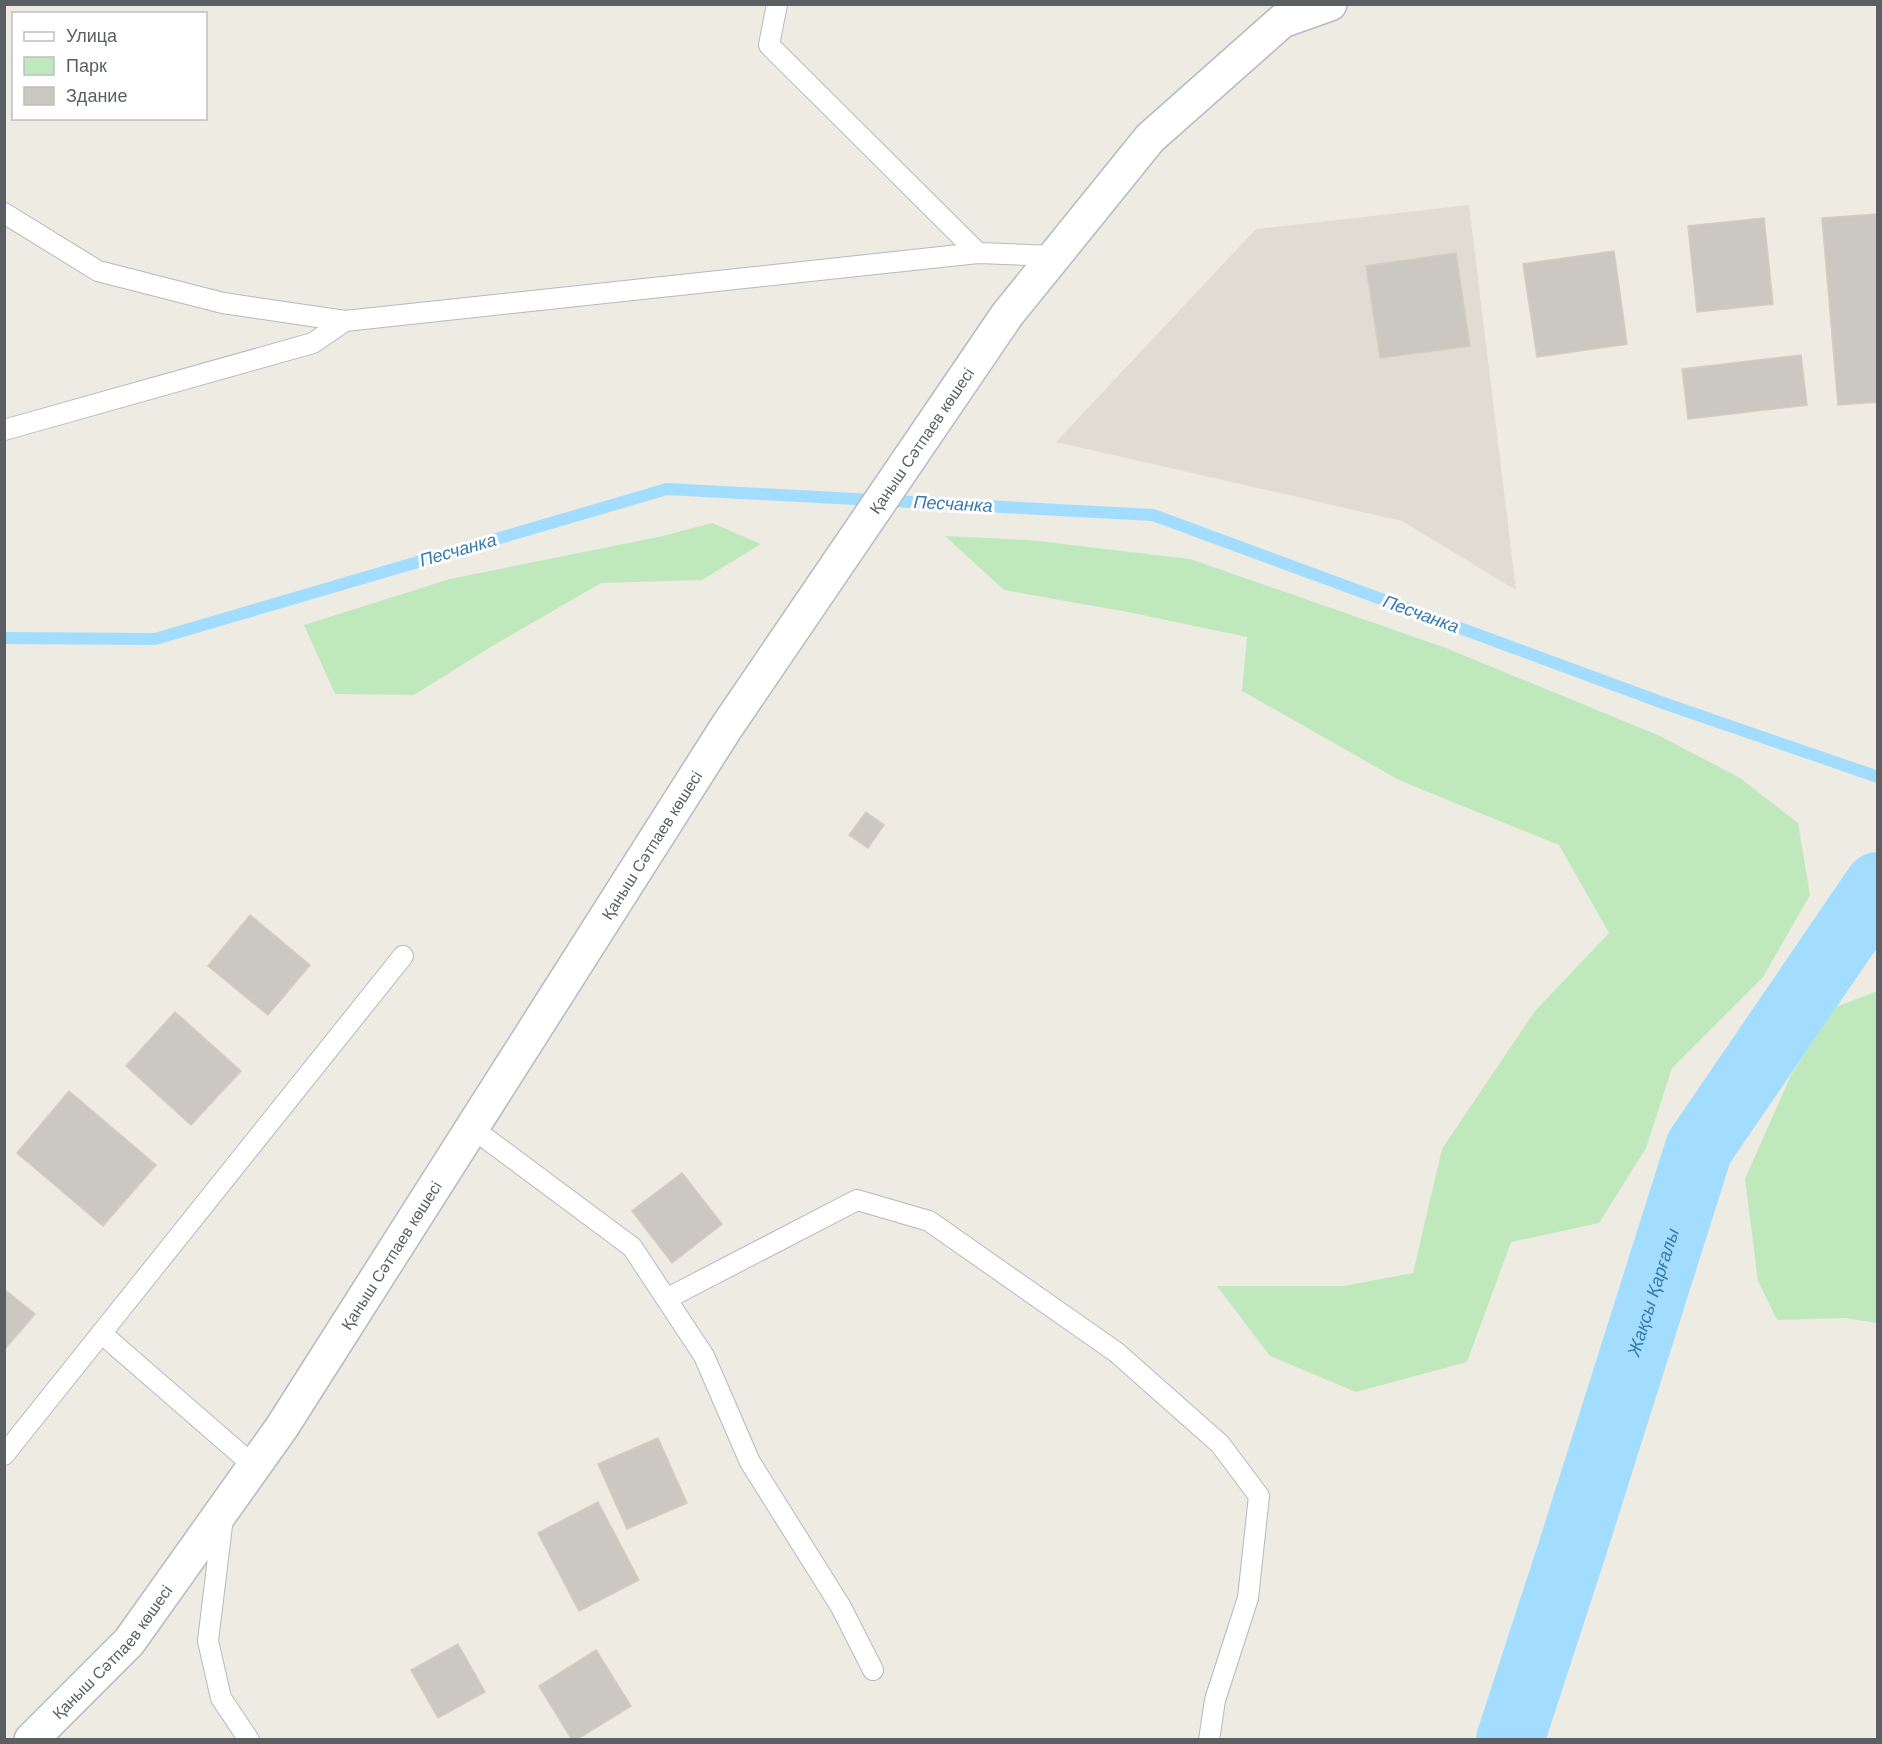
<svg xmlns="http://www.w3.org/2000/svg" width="1882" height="1744" font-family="Helvetica,sans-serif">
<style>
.education{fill:#e1dcd3}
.green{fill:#c0e8bd}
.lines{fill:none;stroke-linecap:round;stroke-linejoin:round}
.stream{stroke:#a2ddff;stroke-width:12}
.river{stroke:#a2ddff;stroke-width:68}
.building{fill:#cbc7c1;stroke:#d3ccc0;stroke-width:1.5}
.lane-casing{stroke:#b5b9be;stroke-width:22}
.secondary-casing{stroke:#b6bac0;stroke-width:36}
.lane{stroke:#fff;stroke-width:20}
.secondary{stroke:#fff;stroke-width:33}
.labels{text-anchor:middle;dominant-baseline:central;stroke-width:6;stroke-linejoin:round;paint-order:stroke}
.street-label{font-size:16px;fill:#5a5f64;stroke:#fff}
.water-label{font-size:18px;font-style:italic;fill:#367aae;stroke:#fff}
</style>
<rect width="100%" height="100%" fill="#eeebe2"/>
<path class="education" d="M1469,205L1516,590L1402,521L1056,442L1256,229Z"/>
<path class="green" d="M712,523L761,544L702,580L601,583L494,645L414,695L335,694L304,625L450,579L663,536Z
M945,536L1029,540L1190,559L1446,648L1660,736L1740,778L1798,823L1810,895L1763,977L1672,1068L1646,1148L1599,1223L1511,1242L1467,1362L1356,1392L1270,1356L1217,1286H1344L1413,1273L1442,1149L1535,1011L1609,933L1559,845L1401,781L1242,691L1247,637L1128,612L1004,590Z
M1877,991V1323L1845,1318L1777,1320L1758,1281L1745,1179L1791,1075L1836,1007Z"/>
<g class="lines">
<path class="stream" d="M4,638L155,639L667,489L1153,515L1666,704L1878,777"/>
<path class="river" id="s1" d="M1510,1740L1572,1550L1699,1148L1878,886"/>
</g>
<path class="building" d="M1878,214V402L1838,405L1822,218Z
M1764,218L1773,304L1697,312L1688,226Z
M1614,251L1627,344L1537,357L1523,264Z
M1456,253L1470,346L1380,358L1366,266Z
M1801,355L1807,405L1688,419L1682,369Z
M866,812L884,825L868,848L849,835Z
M250,915L310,965L268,1015L208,966Z
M175,1012L241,1071L191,1125L126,1066Z
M69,1091L156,1165L103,1226L17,1153Z
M682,1173L722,1224L672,1263L632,1211Z
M4,1289L35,1314L4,1350Z
M658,1438L687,1503L627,1529L598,1464Z
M598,1502L639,1580L579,1611L538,1533Z
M458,1644L485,1692L438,1718L411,1670Z
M596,1650L631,1706L576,1740H572L539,1686Z"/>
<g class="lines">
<g class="lane-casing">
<path id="lane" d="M777,4L769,45L978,253
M4,213L98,271L223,303L345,321L978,253L1055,256
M4,430L313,343L345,321
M472,1128L632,1247L704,1356L750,1462L841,1607L873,1670
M666,1299L857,1200L929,1221L1116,1352L1220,1444L1259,1496L1248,1598L1215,1700L1209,1740
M101,1333L254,1466
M4,1455L403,956
M223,1517L208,1641L221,1698L249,1740"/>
</g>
<g class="secondary-casing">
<g id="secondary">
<path id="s2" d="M31,1740L129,1642L282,1427L726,728L1007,315L1150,138L1282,21L1330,4"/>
</g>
</g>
<use href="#lane" class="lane"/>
<use href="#secondary" class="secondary"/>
</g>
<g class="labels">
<g class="street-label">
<text stroke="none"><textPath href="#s2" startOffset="1578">Қаныш Сәтпаев көшесі</textPath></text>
<text stroke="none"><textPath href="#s2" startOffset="1092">Қаныш Сәтпаев көшесі</textPath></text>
<text stroke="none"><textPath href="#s2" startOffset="606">Қаныш Сәтпаев көшесі</textPath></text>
<text stroke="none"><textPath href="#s2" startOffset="120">Қаныш Сәтпаев көшесі</textPath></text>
</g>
<g class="water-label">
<text transform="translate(953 504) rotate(3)">Песчанка</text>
<text transform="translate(458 550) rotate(-16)">Песчанка</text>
<text transform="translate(1421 614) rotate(20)">Песчанка</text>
<text stroke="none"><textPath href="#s1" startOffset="470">Жақсы Қарғалы</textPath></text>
</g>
</g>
<rect width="1882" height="1744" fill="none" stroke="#5a5f64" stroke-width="12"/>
<rect x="12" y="12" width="195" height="108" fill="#ffffff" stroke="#bdbfc1" stroke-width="1.5"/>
<rect x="24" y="32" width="30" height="9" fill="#ffffff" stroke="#bdbfc1" stroke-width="1.5"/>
<text x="66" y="42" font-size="18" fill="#5a5f64">Улица</text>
<rect x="24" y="57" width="30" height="18" fill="#c0e8bd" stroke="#bdbfc1" stroke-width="1.5"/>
<text x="66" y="72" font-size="18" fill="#5a5f64">Парк</text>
<rect x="24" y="87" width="30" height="18" fill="#cbc7c1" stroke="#bdbfc1" stroke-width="1.5"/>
<text x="66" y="102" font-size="18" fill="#5a5f64">Здание</text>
</svg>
